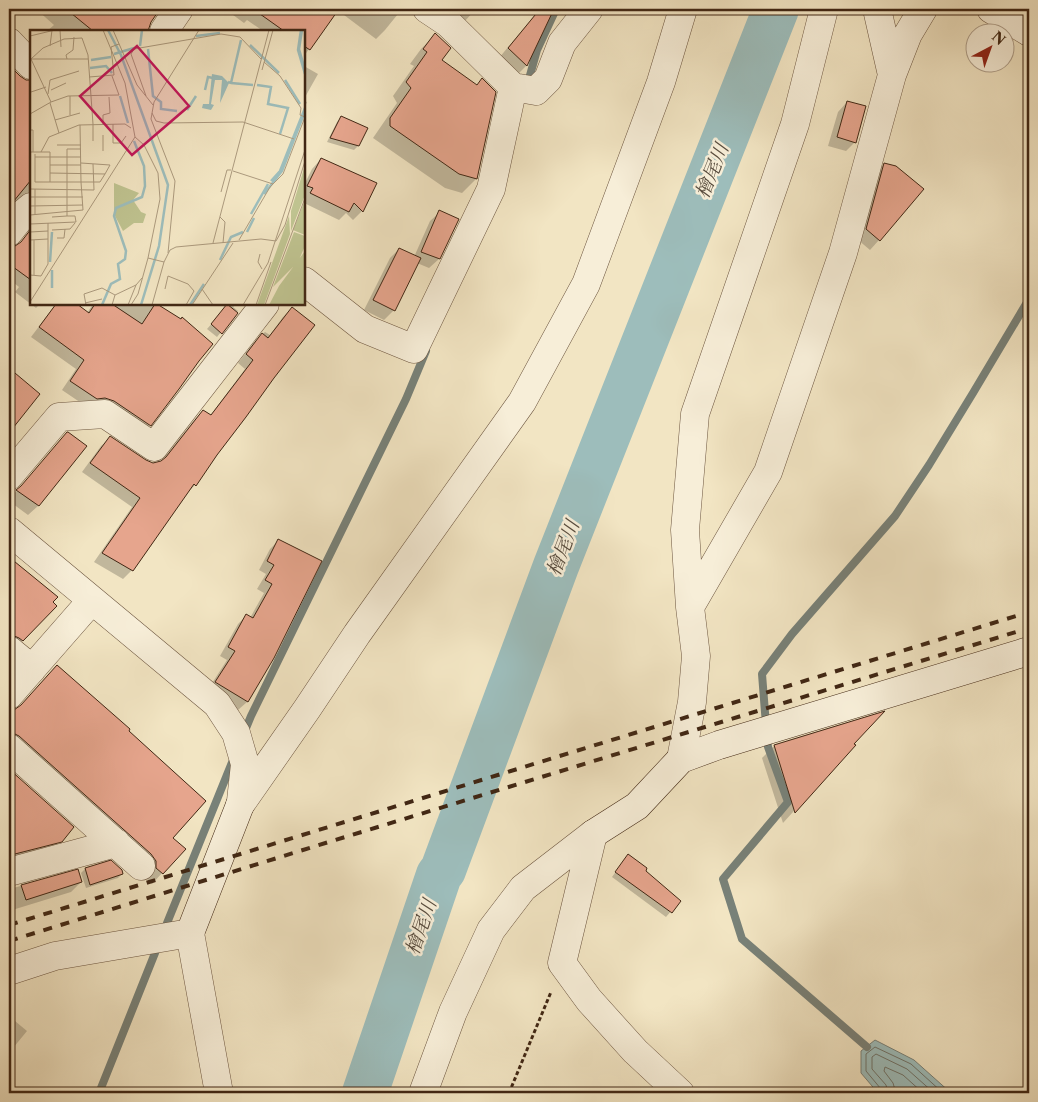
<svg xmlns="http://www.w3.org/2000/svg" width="1038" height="1102" font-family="'Libre Caslon Text','Noto Serif JP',serif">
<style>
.water{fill:#9dbdbb;stroke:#788178}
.shadow{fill:#0003}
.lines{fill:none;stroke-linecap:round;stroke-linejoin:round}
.shore{stroke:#6f7268;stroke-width:1}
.stream{stroke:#788178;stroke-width:8}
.river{stroke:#9dbdbb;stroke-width:46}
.building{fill:#e6a58d;stroke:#412714}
.street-casing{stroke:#6d5640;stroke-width:29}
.secondary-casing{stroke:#412714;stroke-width:29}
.path{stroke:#412714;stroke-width:3;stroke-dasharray:4 2.5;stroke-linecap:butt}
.street{stroke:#f7eed8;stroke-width:28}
.secondary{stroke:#f7eed8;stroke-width:28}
.rail{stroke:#412714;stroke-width:4;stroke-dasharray:9 9;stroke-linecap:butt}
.labels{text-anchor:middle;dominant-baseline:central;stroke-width:5;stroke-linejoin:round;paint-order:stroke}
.water-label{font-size:19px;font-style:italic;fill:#584c3e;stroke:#f7eed8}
.inset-river{fill:none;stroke:#9dbdbb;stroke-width:2.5}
.inset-road{fill:none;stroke:#ab997d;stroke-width:1}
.view{fill:#c2185b;fill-opacity:0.15;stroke:#c2185b;stroke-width:2.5}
.inset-edge{fill:none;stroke:#412714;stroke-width:2.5}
</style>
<rect width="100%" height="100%" fill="#f2e5c3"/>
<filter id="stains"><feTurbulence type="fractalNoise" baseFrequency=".004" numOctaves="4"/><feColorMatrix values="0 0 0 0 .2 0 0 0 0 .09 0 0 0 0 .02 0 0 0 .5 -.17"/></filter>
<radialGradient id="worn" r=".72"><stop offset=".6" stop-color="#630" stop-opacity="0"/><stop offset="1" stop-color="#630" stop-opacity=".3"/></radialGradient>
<path class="water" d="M875,1040L914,1060L951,1093H878L861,1073V1051Z"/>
<path class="shadow" d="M36,9H159L150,22L146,31H73L71,30L70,31H47L54,25Z
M225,9H323L333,16L304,56V31H263L247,20L244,23Z
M336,9H402L385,30L376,39Z
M450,9H476L464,22Z
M540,9H553L526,66L517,75L499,58Z
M435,35L440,61L476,86L495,93L476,179L462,193L445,188L373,138L397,103L393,96L414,66L410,64L421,49Z
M9,66L19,77L31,87V204L19,200L9,206Z
M304,66L318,74L304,99Z
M304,101L307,102L304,109Z
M847,102L855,142L846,151L828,146L838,112Z
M341,118L358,146L354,150L327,142L337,122Z
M321,159L375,183L362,211L353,220L346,213L339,220L304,203V185L312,169Z
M884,164L922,189L879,240L870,250L857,239L875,173Z
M440,212L458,219L439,259L429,268L417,263L394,310L384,320L364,310L390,258L399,249L414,257L430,221Z
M31,230V304H40L36,308L15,292L19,287L9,279V248H16L18,246Z
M56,304H75L87,313L93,304H155L181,320L150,425L141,434L87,407L62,390L76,369L31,337Z
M221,304H237L233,307L238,311L217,337L207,329L226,307Z
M292,308L216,455L195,485L186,494L132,570L123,579L94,562L132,507L82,472L101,446L110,438L145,461L153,464L161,462L194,420L203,411L210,416L245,369L238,363L256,340L265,332L270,335L283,317Z
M14,374L38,394L9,431V378Z
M67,433L85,447L38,506L28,515L9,501V498L18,490L58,443Z
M278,541L264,673L247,702L238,710L207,691L227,660L220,656L238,624L246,616L250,618L264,593L257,589L266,574L259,570L270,549Z
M9,558L56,597L51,602L55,606L12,651L9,648Z
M9,711H14L127,731L171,838L184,849L152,884L147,879L146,871L9,746Z
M852,744L854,745L783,823L762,758L774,746Z
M9,770L72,827L50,851L9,862Z
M624,860L644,871L679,902L666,917L612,877Z
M85,869L122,874L118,878L86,888L81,873Z
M77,871L81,882L71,892L9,911V888H13Z
M9,1016L27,1031L9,1053Z"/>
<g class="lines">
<path class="shore" d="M882,1093L881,1089L866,1071V1054L875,1047L911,1064L943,1093
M888,1093L886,1085L872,1069V1057L876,1054L907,1069L934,1093
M896,1093L893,1083L884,1071L885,1067L903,1075L923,1093"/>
<path class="stream" d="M1023,9L1029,13
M527,86L537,50L556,9
M766,725L762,674L792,634L895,516L929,465L973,393L1029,299
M244,733L251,716L406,399L426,351
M767,736L768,747L788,802L723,879L742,939L867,1047
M163,933L235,755
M99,1093L159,943"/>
<path class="river" d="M365,1093L439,875L443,870L556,566L776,9"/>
</g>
<path class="building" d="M66,9H160L151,22L148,31H93Z
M253,9H339L310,50L304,46V31H284Z
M540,9H554L527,66L508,48Z
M435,33L451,48L442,60L477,85L482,78L496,92L477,179L459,174L390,126V118L411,88L406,82L427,52L423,49Z
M15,71L20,76L26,80H31V180L9,207V80Z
M847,101L866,106L856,143L837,137Z
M341,116L368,128L359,146L330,138Z
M321,158L377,183L363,212L354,203L349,212L310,193L313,188L307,186Z
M884,163L896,166L924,189L880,241L866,229Z
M439,210L459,219L440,259L421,252Z
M31,229V280L9,264V247L15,246L21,242Z
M399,248L421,258L395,311L373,300Z
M56,304H77L89,313L95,304H112L142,324L155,304H157L181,319L182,317L213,344L199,361L179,389L151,426L114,401L105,398L97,399L70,381L84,360L39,327Z
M227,304L238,313L222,334L211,324Z
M292,307L315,325L274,378L246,417L217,455L196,486L194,484L133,571L102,553L140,498L90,463L110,436L146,460L153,463L161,461L166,457L203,410L211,415L253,360L246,354L262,333L268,338Z
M9,368L40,394L9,433Z
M67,432H68L87,446L39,506L16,490L21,486Z
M278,539L322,561L274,658L248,702L215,682L235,651L228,647L246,614L253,618L272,584L265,580L274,565L267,561Z
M9,557L58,597L53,602L57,606L23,641L19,638L12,635H9Z
M57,665L130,729L129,731L206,801L173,838L186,849L163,874L156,868V861L151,854L19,736L13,733H9V710H14L21,705Z
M885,711L854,744L856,745L795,813L774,745Z
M9,769L74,827L62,842L11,855L9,847Z
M628,854L647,868L646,871L681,901L672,913L615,872Z
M111,860L122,870L123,874L90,885L85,868Z
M78,869L82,882L26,900L21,885Z"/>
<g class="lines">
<g class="street-casing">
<path id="street" d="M427,9L448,23L513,87L536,91L548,79L562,43L589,9
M877,9L892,75
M991,9L1029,32
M164,31L179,9
M9,42L31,65
M9,232L25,212L31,207
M304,281L365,329L414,349L491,189L513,87
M9,476L59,417L105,414L154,447L265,304
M9,531L217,704L236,733L245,764L241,801
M690,607L768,472L843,253L892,75L908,34L923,9
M9,650L32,669
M9,695L92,600
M9,748L141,866
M681,759L692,702L696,656L690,607L685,530L695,414L795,124L824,9
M240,805L307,709L357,634L522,402L586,284L661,82L683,9
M593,834L562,963L589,1000L635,1051L680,1093
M9,872L116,843
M9,971L55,956L190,933L219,1093
M423,1093L453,1012L491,930L523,888L593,834"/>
</g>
<g class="secondary-casing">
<path id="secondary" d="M593,834L637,806L681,759L719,745L1029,651
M190,933L240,805"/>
</g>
<path class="path" d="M509,1093L551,992"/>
<use href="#street" class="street"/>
<use href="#secondary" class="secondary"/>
<path class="rail" d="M9,925L1029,612
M9,941L332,841L1029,628"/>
</g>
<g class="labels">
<g class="water-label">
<text transform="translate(712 171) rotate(-68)">檜尾川</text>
<text transform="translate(563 548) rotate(-69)">檜尾川</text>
<text transform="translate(421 927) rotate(-71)">檜尾川</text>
</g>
</g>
<g transform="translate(30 30)">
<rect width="275" height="275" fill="#f2e5c3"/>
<path d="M275,135V165L261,201V181ZM84,153L109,163L103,170L111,182L116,184L113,193H104L93,201L84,184ZM275,170V205L263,200ZM259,186L260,204L234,275H227ZM264,202L275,206V216L268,232L243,257ZM275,221V275H239L249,256Z" fill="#bfc390"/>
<path d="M182,44L192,46L199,53L190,73L192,50H185L181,74L184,75L181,80L172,78L173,74H179Z" fill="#9dbdbb"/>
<path class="inset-river" d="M78,0L91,25L138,155L129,216L111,275M271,0L268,20L275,44M272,0L269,19L275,40M166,6L190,3M220,15L249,43M110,16L112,0M118,19L123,66L131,72V79L147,81M84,24L104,18M61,30L81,27M60,38L76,36L82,43M255,50L270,74M198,52L201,53L211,10M201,53L223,55M227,55L241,57L238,74L258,78L250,104M175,60L178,47L183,48M90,66L98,93M157,80L166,66M241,151L250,141L275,78M234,164L252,141L275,81M221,184L238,154M217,202L224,188M190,230L201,207L213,202M20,232L22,202M22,240V258M72,275L81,254L90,249L88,234L95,229L96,221L84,186L86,178L112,167L115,156L114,136L104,111M160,275L174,254"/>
<path class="inset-road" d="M30,0L31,17M73,0L95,53L105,107L114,115L128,143L130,169L118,228M83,0L107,55L123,75M0,6L25,0M20,16L22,0M0,29H58M1,29L13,18L34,9L52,8L58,25L63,94M1,29L21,72L38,66L89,65L82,46M37,29L36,25L43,20L44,7M234,32L250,46L271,78L270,85L275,87M232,40L243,0M59,47L84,45L81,17L89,14M21,60L36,53M1,62L16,57M18,64L20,50L49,41M40,66V85M116,66L101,24L104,19L191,4L210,7L231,29M20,73L29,103M122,83L126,91L134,93L213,92L264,109M0,84L21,72M25,90L50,83M73,94V85L80,83L79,67M83,94V113H91L96,106M50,95L51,152H70L75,144M0,100H3V122M63,111V94M27,115H51M73,121V105M0,122H20V152H51L53,180L0,185M11,122L19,107L49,95L95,94L101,98M5,124V152H20M5,127H51M20,135H51M203,141L243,154M20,143L75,144L80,135L51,133M0,159L64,160L63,134M5,159V185M191,162L197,140H201M0,167H53M0,176L53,175M22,187L37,186M190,187L195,192L193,213M0,194L46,192L45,186H37V119H51M22,200L40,199L45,193M0,202L18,201M27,208H34L35,199M0,210L18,209M209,210L240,157L253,144L275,87M183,213L239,0M138,223L145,151L121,89L124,72L169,0M230,224L228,232L232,239M0,245L11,246L18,234V193M4,245V210M135,259L138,246L158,254L164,261L156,275M172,259L183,275M85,265L106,255L112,248M0,272L105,107M55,273L72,269M56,275L54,264L72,258L85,265L82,275M98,275L106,255M101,275L108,264L118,228L134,232L140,220L146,217L231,209L246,211L255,195L275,131M122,275L134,232M162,275L203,213M213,275L238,233L275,120M226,275L241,232M235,275L275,168"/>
<path class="view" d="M107,16L159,76L102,125L50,66Z"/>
<rect width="275" height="275" class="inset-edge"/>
</g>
<rect width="1038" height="1102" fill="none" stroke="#f2e5c3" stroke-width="30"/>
<rect x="10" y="10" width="1018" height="1082" fill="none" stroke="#412714" stroke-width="2.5"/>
<rect x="15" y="15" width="1008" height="1072" fill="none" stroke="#412714"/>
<g transform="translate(990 48) rotate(41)"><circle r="24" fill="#f7eed8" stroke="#ae9e8a"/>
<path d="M0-4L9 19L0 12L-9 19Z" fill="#8f2418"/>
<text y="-8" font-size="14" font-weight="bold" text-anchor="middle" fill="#412714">N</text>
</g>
<rect width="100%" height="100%" filter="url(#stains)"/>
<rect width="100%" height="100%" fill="url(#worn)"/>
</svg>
